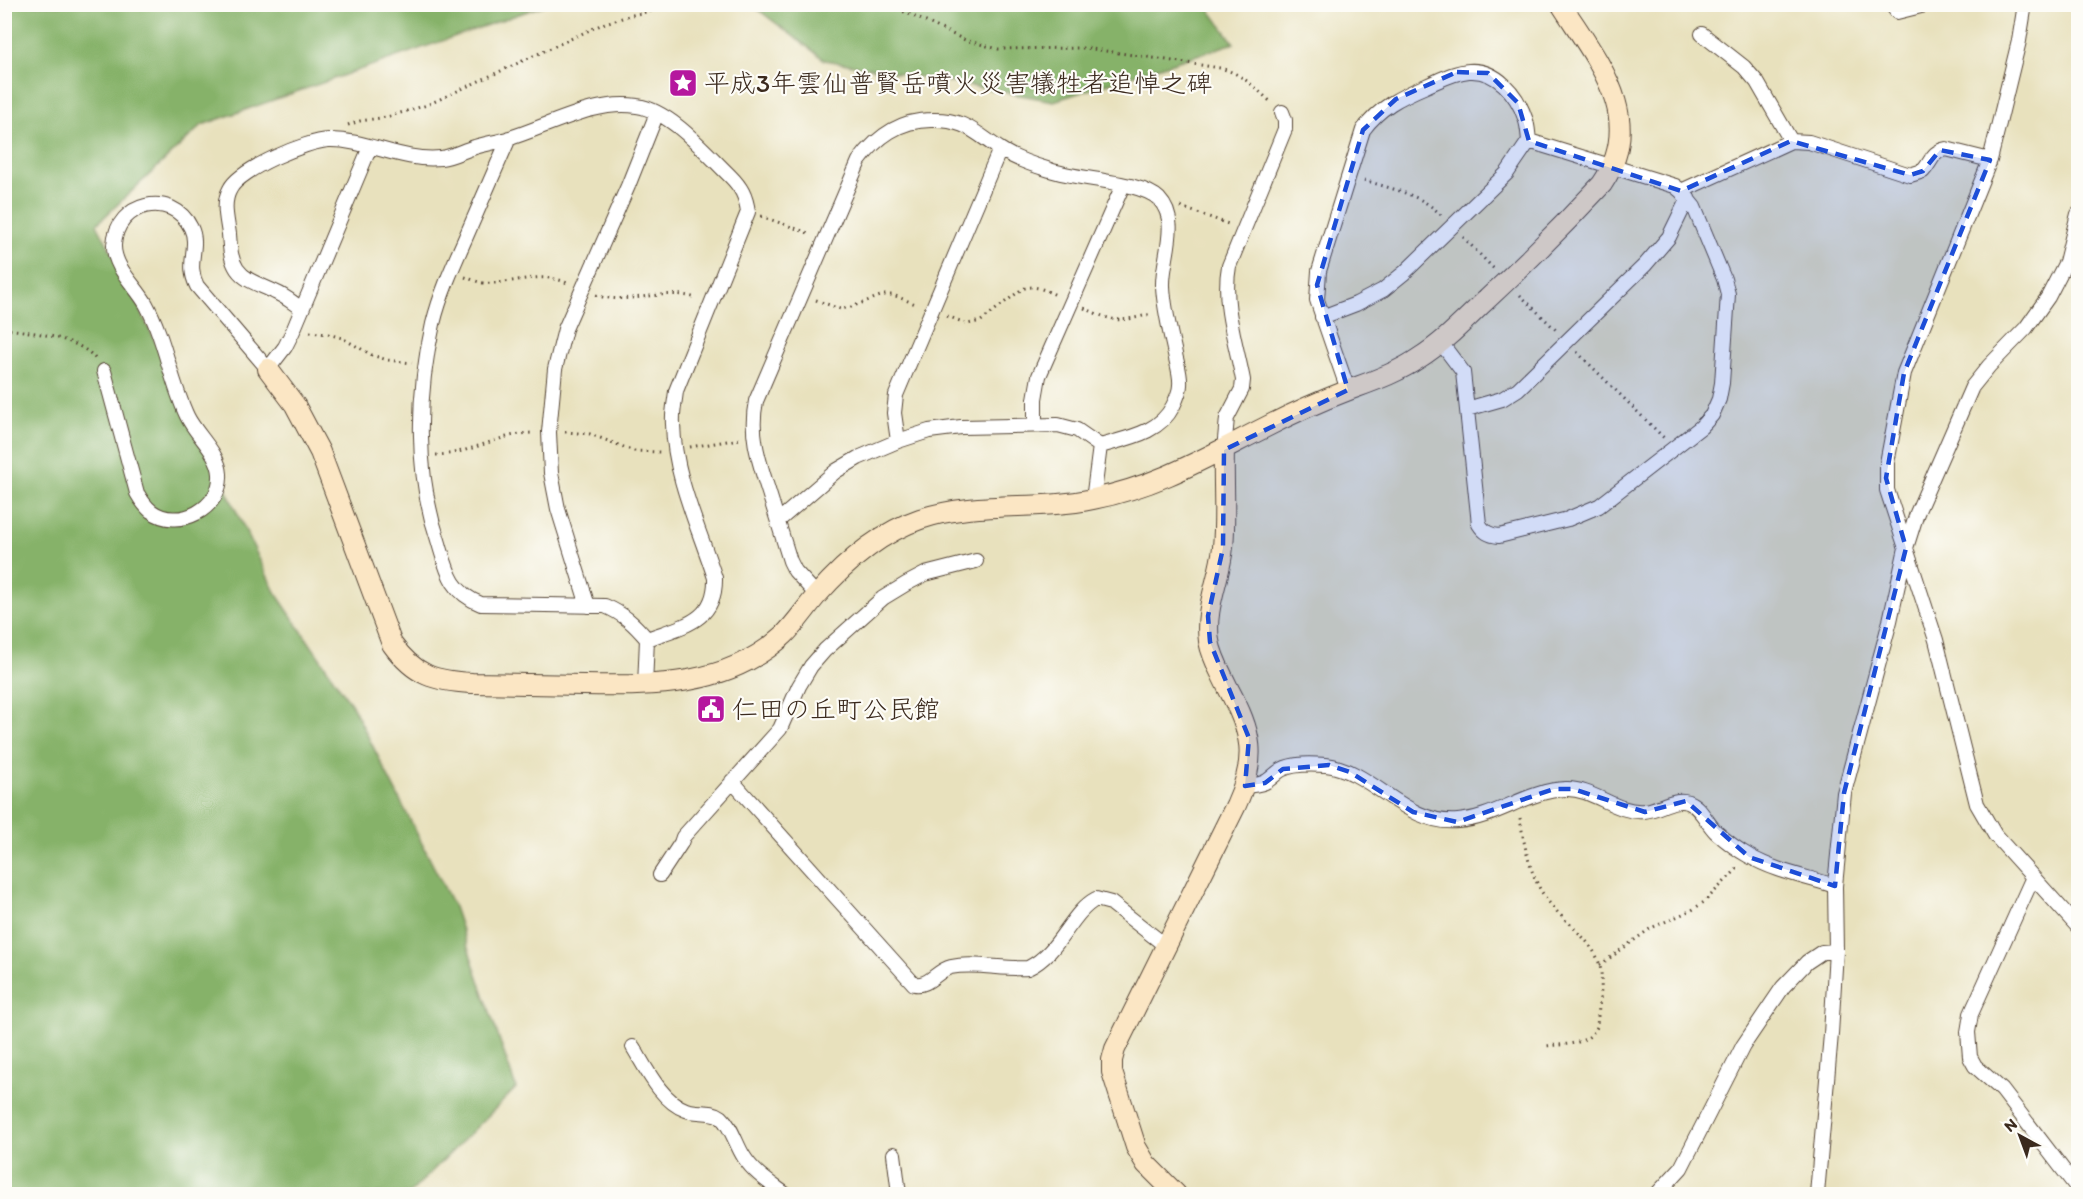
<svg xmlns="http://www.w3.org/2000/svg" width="2083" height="1199" font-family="Itim,'Klee One',sans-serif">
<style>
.forest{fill:#86b269;stroke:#606e44;stroke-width:1.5}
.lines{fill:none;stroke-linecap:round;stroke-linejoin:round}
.street-casing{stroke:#554536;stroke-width:16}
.secondary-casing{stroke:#554536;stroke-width:22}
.path{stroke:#554536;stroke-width:3;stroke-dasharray:1.5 4.5;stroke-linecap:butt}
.street{stroke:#fff;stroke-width:14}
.secondary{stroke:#fbe6c4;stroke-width:20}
.marked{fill:#1d4ed8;fill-opacity:0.2;stroke:#1d4ed8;stroke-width:4.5;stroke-dasharray:12 8;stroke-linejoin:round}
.labels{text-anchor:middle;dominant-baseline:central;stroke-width:4.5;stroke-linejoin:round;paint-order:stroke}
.poi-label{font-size:26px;fill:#3b2a1e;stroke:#fdfcf7;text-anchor:start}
</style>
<rect width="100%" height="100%" fill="#fdfcf7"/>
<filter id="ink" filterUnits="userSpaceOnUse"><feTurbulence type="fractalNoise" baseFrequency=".0167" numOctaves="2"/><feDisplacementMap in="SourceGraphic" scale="12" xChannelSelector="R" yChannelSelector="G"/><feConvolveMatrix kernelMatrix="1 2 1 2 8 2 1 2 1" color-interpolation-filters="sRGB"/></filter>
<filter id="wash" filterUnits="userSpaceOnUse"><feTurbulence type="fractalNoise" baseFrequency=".008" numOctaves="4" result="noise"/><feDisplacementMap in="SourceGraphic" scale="24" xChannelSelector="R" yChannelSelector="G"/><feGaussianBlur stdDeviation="1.35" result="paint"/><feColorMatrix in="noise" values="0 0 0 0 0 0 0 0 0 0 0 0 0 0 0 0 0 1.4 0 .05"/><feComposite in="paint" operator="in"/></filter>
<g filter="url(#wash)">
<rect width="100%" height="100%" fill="#e8e1bd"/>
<path class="forest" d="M5,5H545L202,125L97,224L120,268L275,592L353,707L454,907L516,1088L409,1194H5Z
M752,5H1206L1234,43L1054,101L825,60Z"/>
</g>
<g filter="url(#ink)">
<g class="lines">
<g class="street-casing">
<path id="street" d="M1891,4L1897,12L1929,4
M2025,4L2019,41L1990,160L1904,373L1887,463V490L1936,640L1977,804L1995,835L2078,927
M1702,34L1744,67L1757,82L1791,141
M509,138C494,172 480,205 465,239C453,266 440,295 433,324C417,393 415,473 438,540C447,570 450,592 481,604L605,606C624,614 634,624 647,639L645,686
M1681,191L1791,141L1809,142L1910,175L1923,171C1932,162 1931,152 1946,149L1990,160
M302,309C293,303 285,296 275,292C262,285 246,282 237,269C230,258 230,246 229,234C227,219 222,203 230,189C240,169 306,141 329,140C366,139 401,162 441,158C452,157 464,150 475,147C487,143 499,142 510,138C549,126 596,99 637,106C671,111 706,153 730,176C741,187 746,196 748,212L676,391C675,402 672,413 673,424C674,476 699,528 715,578C716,622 682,626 647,639
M1322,317L1356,304L1383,290L1404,273L1507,173L1529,141
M104,371L137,493C141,500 145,506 151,511C178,531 222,509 220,474C219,453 196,435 187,416C170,380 165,339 146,304C136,286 113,267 114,245C116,202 172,189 191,228C200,247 185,263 197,286L268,369L285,347L293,331L370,147
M1348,390L1317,300L1319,271L1363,130C1380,107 1400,97 1426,86C1440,80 1454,72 1469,71C1496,69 1517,94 1525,118C1528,125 1528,133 1529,141L1675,186L1681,191L1694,207L1724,279L1728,294L1722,383L1719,399L1712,415L1701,427L1599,506L1568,519L1499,536C1489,535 1484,532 1479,524L1463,372L1441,343
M1467,409L1502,399L1518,389L1645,265L1669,237L1688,198
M1035,424V399L1039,376L1123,185
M898,441L894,413L896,395L1000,149
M1224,450L1227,418L1242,389L1243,380C1236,343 1222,303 1229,266L1285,129V120L1282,112
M778,521L836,471L858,458L898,441L929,431L961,427L1058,425L1077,430L1100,446L1093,500
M817,595L795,571L790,561C783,538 776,516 769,493C759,461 749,434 756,401L859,161C877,137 899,120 931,120C965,119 974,132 1000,149C1015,159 1033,165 1050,170C1078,180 1141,181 1159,199C1181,222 1162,258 1163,286C1164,309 1170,331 1175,354C1177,364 1181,375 1180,385C1180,392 1176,400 1173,406C1159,434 1126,438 1100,446
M588,606L558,509L551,473L549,432L555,369L565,329L628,186L657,113
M732,781L914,984C929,987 937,970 951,967C975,962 1003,970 1028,968C1060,953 1070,913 1096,899L1111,903L1166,946
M1245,786C1252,785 1261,785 1267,781C1272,778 1276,773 1281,770C1293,763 1312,764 1326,765C1372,770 1406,826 1458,821C1496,818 1528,790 1566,789C1593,788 1617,814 1644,811C1659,810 1673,797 1688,802C1701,807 1706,822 1716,832C1725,840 1738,850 1749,856C1774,871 1807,877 1835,886
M660,875L681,843L683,837L780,729L799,686L811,666L825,650L883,598L906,584L925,574L976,561
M2033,877L1971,1014L1968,1032L1970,1057L1975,1066L2002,1090L2078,1189
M633,1047C646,1068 661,1101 686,1110C697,1114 712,1110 721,1117C732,1127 736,1145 744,1157C754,1173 770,1183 785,1194
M894,1154L899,1194
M1657,1194L1681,1168L1743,1046L1783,987L1807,962L1822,952L1836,951
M1817,1194L1831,1034L1836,951L1835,886L1844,793L1890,621L1906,548L1917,513L1972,387L1989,366L2026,328L2048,297L2066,262L2078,214"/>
</g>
<g class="secondary-casing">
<path id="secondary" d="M268,369L295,405L320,452L392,644C415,676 435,681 472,683C509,684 546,684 583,685C654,686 728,687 784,635C796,623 806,608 817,595C846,562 879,533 920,519C978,500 1036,511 1093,499C1159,486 1208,456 1266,427C1293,413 1320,401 1349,390C1373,381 1397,373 1419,358C1443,343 1463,322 1483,303C1524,265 1564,225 1602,184C1647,118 1597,61 1561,4
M1176,1194L1146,1164L1136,1147L1112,1072V1060L1115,1049L1236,805C1258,757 1252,733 1228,688C1221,673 1212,658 1209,641C1204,608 1220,579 1223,547C1226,515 1223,482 1224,450"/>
</g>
<path class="path" d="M887,4L965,40L998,49L1086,48L1220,68C1243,74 1254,87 1272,103
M348,125L360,121L387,117L427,105L605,23L632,15L683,4
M1364,180C1391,189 1421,194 1441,215
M1181,207L1231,225
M761,216L811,234
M1463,237L1494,269
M465,277C471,279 477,282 483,283C512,285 540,270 567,283
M596,295C628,306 663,287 696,298
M1520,295L1556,330
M816,300L840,309L851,307L883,295H893L918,305
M1084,308C1117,323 1117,322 1152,314
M947,316L968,324L981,321L1022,289C1035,284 1044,290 1056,295
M4,329C29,331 82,338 96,360
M310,332L328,334L342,338L372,355L387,360L412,363
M1577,352L1664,438
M565,432L590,434L634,451L660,452
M690,447L740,439
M436,455C471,454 500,433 534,433
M1520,818C1524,845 1530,875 1545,897C1561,921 1593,938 1600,966C1604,985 1598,1008 1597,1027C1587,1046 1565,1044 1545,1046
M1600,965L1651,928L1692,910L1704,902L1739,867"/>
<use href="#street" class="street"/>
<use href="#secondary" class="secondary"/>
</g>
</g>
<path class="marked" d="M1457,72L1488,73L1518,103L1529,141L1681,191L1791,141L1910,175L1923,171L1940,150L1990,160L1904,373L1886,478L1906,548L1844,793L1835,886L1749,857L1686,801L1645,812L1573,789H1554L1457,822L1413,812L1350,772L1329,765L1283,769L1265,783L1245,786L1249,738L1210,642L1208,616L1223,548L1224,450L1348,390L1317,285L1363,130L1396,99Z"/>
<defs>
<g id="sight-square" transform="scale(1.5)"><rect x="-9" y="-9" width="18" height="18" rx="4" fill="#b5179e" stroke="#fdfcf7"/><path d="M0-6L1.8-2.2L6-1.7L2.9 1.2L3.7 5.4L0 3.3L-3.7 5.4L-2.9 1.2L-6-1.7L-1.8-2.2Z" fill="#fff"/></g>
<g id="civic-square" transform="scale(1.5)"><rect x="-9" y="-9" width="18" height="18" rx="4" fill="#b5179e" stroke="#fdfcf7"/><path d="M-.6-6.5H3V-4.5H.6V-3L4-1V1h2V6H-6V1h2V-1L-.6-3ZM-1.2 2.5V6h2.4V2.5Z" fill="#fff"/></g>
</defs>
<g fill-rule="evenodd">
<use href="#sight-square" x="683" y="83"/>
<use href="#civic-square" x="711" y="709"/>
</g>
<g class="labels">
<g class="poi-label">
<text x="704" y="83">平成3年雲仙普賢岳噴火災害犠牲者追悼之碑</text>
<text x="732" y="709">仁田の丘町公民館</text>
</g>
</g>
<rect width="2083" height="1199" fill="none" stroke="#fdfcf7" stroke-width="24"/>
<g transform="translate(2020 1136) rotate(319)" stroke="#fdfcf7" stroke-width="4.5" paint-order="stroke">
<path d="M0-4.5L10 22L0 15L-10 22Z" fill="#3b2a1e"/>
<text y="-9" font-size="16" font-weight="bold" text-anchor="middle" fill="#3b2a1e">N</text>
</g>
</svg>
